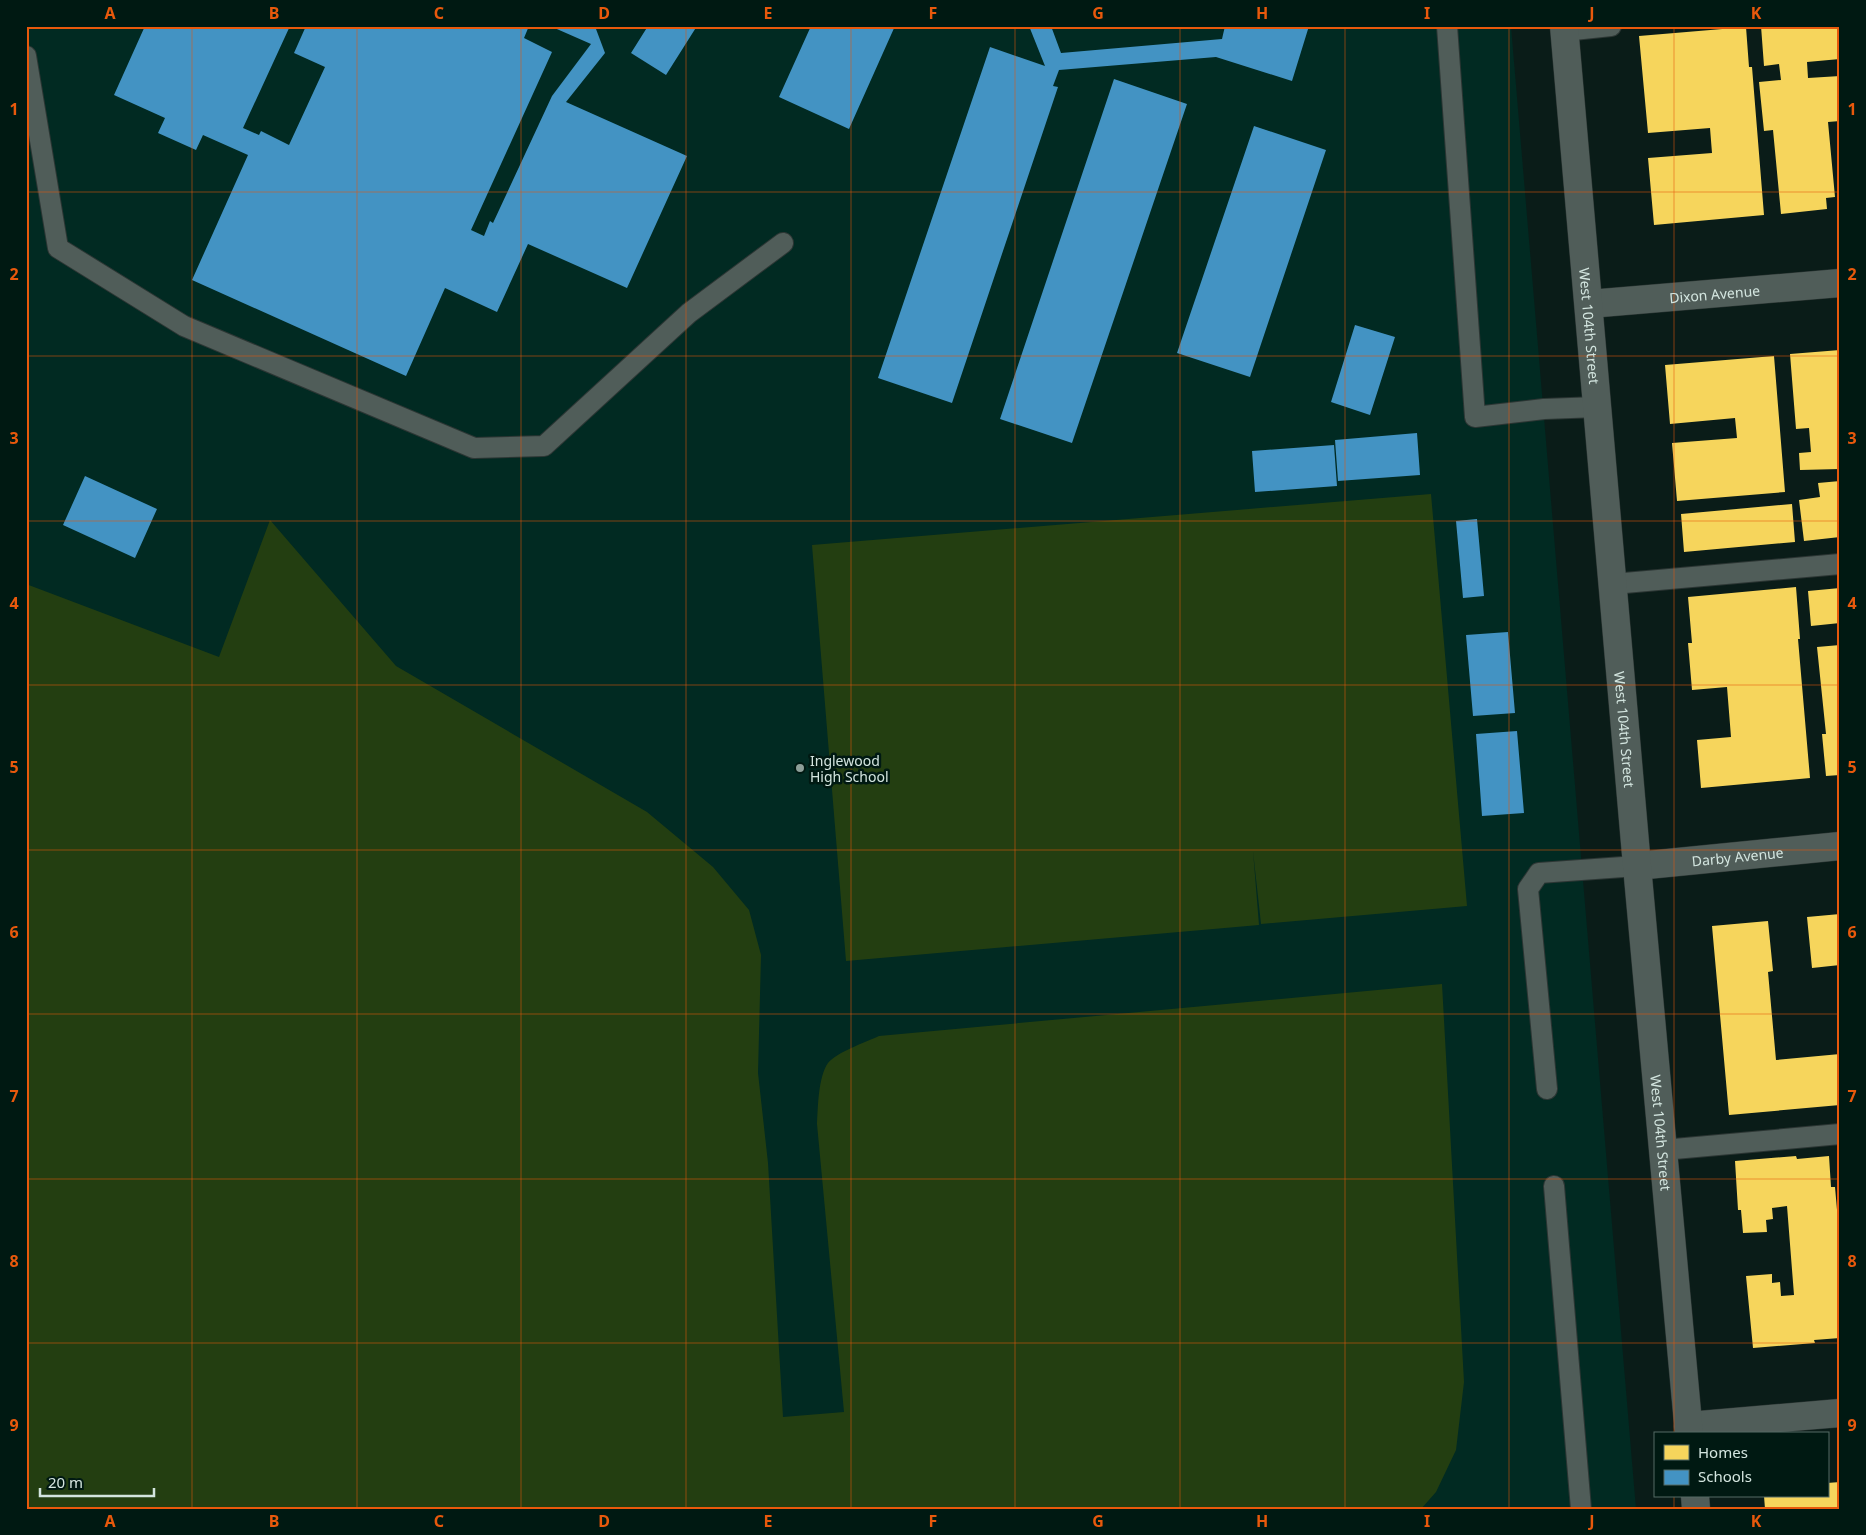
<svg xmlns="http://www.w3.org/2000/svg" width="1866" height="1535" font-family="'Noto Sans',sans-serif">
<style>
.built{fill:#012a22}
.green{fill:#233e11}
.homes{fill:#f6d55c}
.schools{fill:#4393c3}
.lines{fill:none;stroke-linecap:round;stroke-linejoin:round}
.service-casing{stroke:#2c3634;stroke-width:22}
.minor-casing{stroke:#2c3634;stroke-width:29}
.tertiary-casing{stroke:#2c3634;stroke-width:29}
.service{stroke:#505d59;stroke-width:20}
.minor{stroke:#505d59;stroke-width:28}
.tertiary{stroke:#505d59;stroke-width:28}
.grid{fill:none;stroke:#e8590c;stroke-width:1;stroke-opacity:0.55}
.poi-dot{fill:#8d9f99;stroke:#001912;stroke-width:2}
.labels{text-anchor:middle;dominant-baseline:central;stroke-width:5;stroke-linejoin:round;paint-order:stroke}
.street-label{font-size:14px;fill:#d3e5df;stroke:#001912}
.poi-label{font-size:14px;fill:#d3e5df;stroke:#001912;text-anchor:start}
.neatline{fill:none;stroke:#e8590c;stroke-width:2}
.grid-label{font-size:16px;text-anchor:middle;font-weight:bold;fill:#e8590c}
</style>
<rect width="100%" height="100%" fill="#0a1c18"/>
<path class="built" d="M26,26H1511L1636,1509H26Z"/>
<path class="green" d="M1431,494L1467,906L1261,924L1253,851L1259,925L846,961L812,545Z
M270,520L396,666L647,812L713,867L749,910L761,955L758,1073L768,1163L783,1417L844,1412L817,1124C818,1108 818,1077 828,1063C837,1052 866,1042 879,1036L1442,984L1464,1382L1456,1450L1436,1492L1421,1509H26V584L219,657Z"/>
<path class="homes" d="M1761,26H1840V59L1807,62L1808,78L1840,76V121L1828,122L1835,197L1826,198L1827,209L1781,214L1773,130L1764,131L1759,82L1781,80L1779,64L1764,66Z
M1746,27L1749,67H1752L1764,215L1654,225L1648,158L1712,153L1710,128L1648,133L1639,36Z
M1840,350V469L1800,470L1799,453L1811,452L1809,428L1796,429L1790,354Z
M1774,356L1785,492L1677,501L1672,443L1737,438L1735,418L1670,424L1665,365Z
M1840,481V537L1804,541L1799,500L1820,497L1818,483Z
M1792,504L1795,542L1684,552L1681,514Z
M1796,587L1800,639H1798L1810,778L1701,788L1697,740L1731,737L1727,687L1692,690L1688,643H1692L1688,597Z
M1840,588V623L1811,626L1808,591Z
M1840,645V775L1826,776L1822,734H1826L1817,647Z
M1840,914V965L1812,968L1807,917Z
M1768,921L1773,971L1768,972L1776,1060L1840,1054V1105L1729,1115L1712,926Z
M1796,1156L1797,1159L1829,1156L1831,1187H1835L1840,1244V1338L1814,1340L1815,1343L1753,1348L1746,1276L1772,1274V1283L1780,1282L1781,1296L1794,1295L1787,1206L1772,1208L1773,1219L1766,1220L1767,1232L1743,1233L1741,1210H1738L1735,1161Z
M1840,1482V1509H1765L1764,1496H1827V1483Z"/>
<path class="schools" d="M145,26H290L243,128L259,135L261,131L289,145L325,67L294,53L306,26H529L524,38L552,52L471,230L484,236L490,221L493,223L552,96L591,44L550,26H589L596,29L605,53L566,102L687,156L627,288L528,244L497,312L445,288L406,376L192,280L248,155L203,135L196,150L158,133L165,118L114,95Z
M648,26H697L666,75L631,53Z
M811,26H895L849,129L779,97Z
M1029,26H1051L1061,53L1222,39L1225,26H1309L1292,81L1216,57L1059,70L1053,86L1058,87L952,403L878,378L990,47L1045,66Z
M1114,79L1187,104L1072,443L1000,419Z
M1254,126L1326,150L1250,377L1177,353Z
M1355,325L1395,337L1370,415L1331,402Z
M1417,433L1420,475L1338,481L1335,440Z
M1334,445L1337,486L1255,492L1252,451Z
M85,476L157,509L135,558L63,525Z
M1477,519L1484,596L1463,598L1456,521Z
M1508,632L1515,713L1473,716L1466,635Z
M1517,731L1524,813L1482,816L1476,734Z"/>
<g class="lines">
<g class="service-casing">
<path id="service" d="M1447,26L1475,417L1544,409L1598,407
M1564,31L1611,26
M26,56L58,248L184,326L474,448L544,446L689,313L783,243
M1613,584L1840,564
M1547,1089L1528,889L1539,873L1637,866
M1663,1150L1840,1134
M1554,1186L1581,1509"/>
</g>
<g class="minor-casing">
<g id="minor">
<path id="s1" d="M1589,304L1840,283"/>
<path id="s2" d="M1637,866L1840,846"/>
<path d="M1688,1426L1840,1413"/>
</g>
</g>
<g class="tertiary-casing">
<g id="tertiary">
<path id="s3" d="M1564,26L1637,866L1689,1434"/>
<path d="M1695,1496L1696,1509"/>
</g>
</g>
<use href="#service" class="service"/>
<use href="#minor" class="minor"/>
<use href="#tertiary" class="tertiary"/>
</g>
<path class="grid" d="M192,26V1509M357,26V1509M521,26V1509M686,26V1509M851,26V1509M1015,26V1509M1180,26V1509M1345,26V1509M1509,26V1509M1674,26V1434M26,192H1840M26,356H1840M26,521H1840M26,685H1840M26,850H1840M26,1014H1840M26,1179H1840M26,1343H1840M1674,1496V1509"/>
<circle class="poi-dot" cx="800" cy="768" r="5"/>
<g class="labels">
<g class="street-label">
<text stroke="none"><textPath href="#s1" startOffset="126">Dixon Avenue</textPath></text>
<text stroke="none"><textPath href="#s3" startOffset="301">West 104th Street</textPath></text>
<text stroke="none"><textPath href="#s3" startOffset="706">West 104th Street</textPath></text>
<text stroke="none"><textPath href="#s2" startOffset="101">Darby Avenue</textPath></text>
<text stroke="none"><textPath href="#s3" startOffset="1111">West 104th Street</textPath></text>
</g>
<g class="poi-label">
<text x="810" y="760">Inglewood<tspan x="810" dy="16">High School</tspan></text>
</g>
</g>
<rect width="1866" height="1535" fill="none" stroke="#001912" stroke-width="55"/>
<rect x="1654" y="1432" width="175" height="65" fill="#001912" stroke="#546b64"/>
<rect x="1664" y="1445" width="25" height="15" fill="#f6d55c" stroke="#546b64"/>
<text x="1698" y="1458" font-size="15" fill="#d3e5df">Homes</text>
<rect x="1664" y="1470" width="25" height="15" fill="#4393c3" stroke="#546b64"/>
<text x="1698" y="1482" font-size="15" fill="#d3e5df">Schools</text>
<path d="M40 1488v8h114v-8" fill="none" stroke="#d3e5df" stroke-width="2.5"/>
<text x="48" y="1488" font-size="15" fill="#d3e5df" stroke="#001912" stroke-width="4" paint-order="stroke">20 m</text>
<rect x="28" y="28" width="1810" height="1480" class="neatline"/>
<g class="grid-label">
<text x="110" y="19">A</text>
<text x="274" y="19">B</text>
<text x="439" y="19">C</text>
<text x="604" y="19">D</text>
<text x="768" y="19">E</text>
<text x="933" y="19">F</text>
<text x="1098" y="19">G</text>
<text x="1262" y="19">H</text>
<text x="1427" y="19">I</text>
<text x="1592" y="19">J</text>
<text x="1756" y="19">K</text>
<text x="14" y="115">1</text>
<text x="1852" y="115">1</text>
<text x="14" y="280">2</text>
<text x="1852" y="280">2</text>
<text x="14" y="444">3</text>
<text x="1852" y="444">3</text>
<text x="14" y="609">4</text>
<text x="1852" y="609">4</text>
<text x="14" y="773">5</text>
<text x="1852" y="773">5</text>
<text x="14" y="938">6</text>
<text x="1852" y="938">6</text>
<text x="14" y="1102">7</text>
<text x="1852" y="1102">7</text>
<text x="14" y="1267">8</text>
<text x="1852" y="1267">8</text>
<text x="14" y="1431">9</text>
<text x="1852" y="1431">9</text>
<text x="110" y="1527">A</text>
<text x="274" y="1527">B</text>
<text x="439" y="1527">C</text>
<text x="604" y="1527">D</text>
<text x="768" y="1527">E</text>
<text x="933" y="1527">F</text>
<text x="1098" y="1527">G</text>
<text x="1262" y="1527">H</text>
<text x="1427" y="1527">I</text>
<text x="1592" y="1527">J</text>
<text x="1756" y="1527">K</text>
</g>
</svg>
